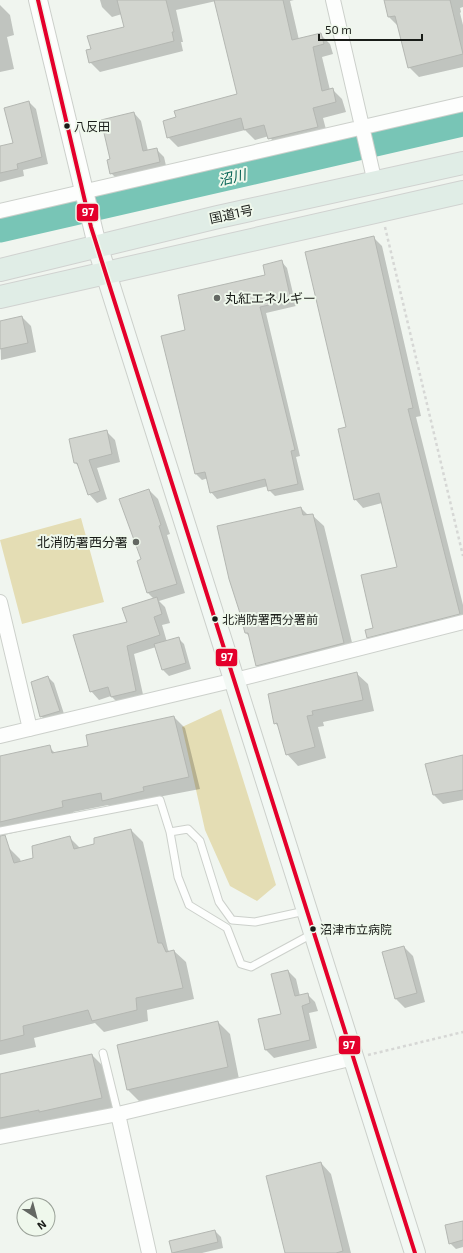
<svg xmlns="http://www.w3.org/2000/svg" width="463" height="1253" font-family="'Exo 2','Noto Sans JP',sans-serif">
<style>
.green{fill:#e4ddb4}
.shadow{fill:#0003}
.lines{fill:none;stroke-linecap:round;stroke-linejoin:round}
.river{stroke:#78c5b6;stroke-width:25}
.building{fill:#d2d5cf;stroke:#b4b7b2}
.service-casing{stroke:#ccd0cb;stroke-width:9}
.minor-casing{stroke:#ccd0cb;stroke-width:16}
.tertiary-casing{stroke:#ccd0cb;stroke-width:20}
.secondary-casing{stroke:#ccd0cb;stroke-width:22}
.trunk-casing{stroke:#d0d2d0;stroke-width:24}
.path{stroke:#d6d7d5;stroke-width:2.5;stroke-dasharray:3 3;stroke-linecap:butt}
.service{stroke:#fdfefd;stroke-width:7}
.minor{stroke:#fdfefd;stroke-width:14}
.tertiary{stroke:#fdfefd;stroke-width:18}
.secondary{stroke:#f2f8f4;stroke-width:20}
.trunk{stroke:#e0ede6;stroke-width:22}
.bus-1-casing{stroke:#eff8ec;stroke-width:7}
.bus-1{stroke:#e4002b;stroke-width:4}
.bus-dot{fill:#191c18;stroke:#eff8ec;stroke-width:1.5}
.poi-dot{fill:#646863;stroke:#eff8ec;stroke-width:1.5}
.labels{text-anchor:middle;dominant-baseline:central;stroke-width:4;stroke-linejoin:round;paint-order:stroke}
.bus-label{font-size:12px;fill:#191c18;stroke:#eff8ec;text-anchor:start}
.street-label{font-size:13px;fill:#191c18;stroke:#eff8ec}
.poi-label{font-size:13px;fill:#191c18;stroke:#eff8ec;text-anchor:start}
.water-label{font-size:14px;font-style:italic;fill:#016052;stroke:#eff8ec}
.line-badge{stroke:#eff8ec;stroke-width:1.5}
.badge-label{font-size:11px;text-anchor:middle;font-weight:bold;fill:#fff}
</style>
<rect width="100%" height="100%" fill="#f0f5ef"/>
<path class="green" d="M81,518L104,602L22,624L0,540Z
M221,709L276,885L257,901L230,886L205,830L182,727Z"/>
<path class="shadow" d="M100,0H294L290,1L299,40L320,34L330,44L333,54L322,57L330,90L332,89L342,99L346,112L323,118L328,137L279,149L269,136L255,140L245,130L178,147L168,137L239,95L216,1L176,10L183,42H181L183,51L100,72L90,62L92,50L125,27L122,14L112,17L102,7Z
M385,0H463V7L460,8L461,12L460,13L463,25V67L419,77L409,67L399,27L389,17Z
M0,5L10,15L14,35L7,37L14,69L0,72Z
M29,102L36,109L48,164L23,170L24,176L0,182V147L14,143Z
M134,113L141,121L148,151L156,149L164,157L167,170L119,181L111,173V160Z
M373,237L382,246L421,416L416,417L463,605V624L376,646L367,637L374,629L398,567L382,503L363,508L355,499L347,428Z
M281,261L287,268L296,306L266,313L300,456L296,457L304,490L275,496L269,490L268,486L217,499L211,492L208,478L202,480L196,474L187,331L266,276Z
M22,317L31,326L36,352L1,360L0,322Z
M106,431L115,440L120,462L97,468L107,499L97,503L89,494L80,467L75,463Z
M149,490L158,499L170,534L167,535L185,593L159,601L165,607L170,623L162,625L167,642L178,638L184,644L191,669L169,676L163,670L156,647L134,654L144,699L120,705L111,696L99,700L91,691L128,622L154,599L148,593L138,561L142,560Z
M301,508L308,515H312L324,526L355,655L268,677L257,665L250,637L246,633Z
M356,673L368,684L374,711L323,722L324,726L318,727L326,758L298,766L287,754L280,728L275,723Z
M48,677L54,683L65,717L47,722L41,716Z
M174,717L185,728L200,789L153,798L115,812L108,805L73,812L74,819L0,836V757L49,747L56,754L90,747Z
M463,756V800L443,804L434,795Z
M131,830L143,842L168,950L170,952L174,951L186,962L194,999L147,1010L148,1021L104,1032L95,1023L34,1038L36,1047L0,1055V849L8,847L20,859L21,862L34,859L70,838L81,849L95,845Z
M404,947L413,956L425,1002L405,1008L396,999L383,952Z
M288,971L296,979L300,996L307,994L315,1002L318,1011L309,1013L317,1048L274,1058L266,1050L259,1020L282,1015Z
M218,1022L230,1034L239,1079L140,1102L128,1090L118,1045Z
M92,1055L103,1066L113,1109L0,1132V1075Z
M321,1163L331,1174L351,1253H286Z
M463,1222V1247L456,1249L450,1243Z
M215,1231L221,1237L223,1248L202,1253H173Z"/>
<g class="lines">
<path class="river" d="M0,230L463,124"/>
</g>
<path class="building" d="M117,0H166L174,32H172L174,41L89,63L86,50L91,49L87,36L124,27Z
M214,0H283L292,40L321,33L324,44L313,47L322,91L333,88L336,102L313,108L318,127L268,139L264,125L244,130L241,118L167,138L163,121L176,117L174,111L237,94Z
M384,0H450L463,54L408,68L395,16L388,17Z
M29,101L42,157L17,164L18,169L0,173V146L13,143L4,108Z
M134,112L143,151L157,148L160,162L110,174L107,160L110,159L101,120Z
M374,236L413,408L408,409L460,614L367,638L365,630L373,628L361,575L397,567L379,493L354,500L338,429L346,427L305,252Z
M282,260L291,300L260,307L295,450L291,451L298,484L268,491L265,479L210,493L205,472L195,474L161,336L185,330L178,295L265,275L263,265Z
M22,316L28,343L0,349V321Z
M107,430L112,454L89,460L100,491L88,495L77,463H74L69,439Z
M149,489L161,525L159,526L177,584L147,593L137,561L141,559L119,499Z
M301,507L303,515L313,514L344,643L256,666L248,633H245L239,610L229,579L217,526Z
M157,597L162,614L154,617L160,635L127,646L136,691L111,697L108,687L90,692L73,635L127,622L122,608Z
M179,637L186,663L162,670L154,644Z
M357,672L363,700L312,711L313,715L307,716L315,747L286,755L277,723L274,724L268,694Z
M48,676L60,711L40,717L31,682Z
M174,716L189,777L143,787L144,791L102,801L101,793L62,801L63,807L0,822V756L50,745L52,753L88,746L86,735Z
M463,755V790L433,795L425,764Z
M131,829L158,943H162L166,952L174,950L183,988L136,998L137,1010L92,1021L88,1010L23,1026L24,1035L0,1041V836L5,835L14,863L33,858L32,846L70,836L74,849L94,844V838Z
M404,946L417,993L395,999L382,952Z
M288,970L295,996L308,993L310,1003L302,1006L310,1040L265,1050L258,1019L281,1014L271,974Z
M218,1021L228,1067L127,1090L117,1045Z
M92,1054L102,1098L39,1112V1110L0,1118V1074Z
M321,1162L343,1251L336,1253H285L266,1176Z
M463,1221V1240L449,1244L445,1225Z
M215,1230L218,1242L172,1253L169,1241Z"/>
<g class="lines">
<g class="service-casing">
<path id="service" d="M0,831L160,800L170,832
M305,911L255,922L232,920L219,902L200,841L188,829L170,832L178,877L189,905L227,928L241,964L251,967L312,934
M103,1053L118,1114"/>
</g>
<g class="minor-casing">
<path id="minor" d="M333,0L375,183
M0,211L463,104
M0,602L30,729
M0,736L235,680L463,622
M118,1114L149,1253
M0,1137L118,1114L354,1058"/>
</g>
<g class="tertiary-casing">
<path id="tertiary" d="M38,0L97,245"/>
</g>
<g class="secondary-casing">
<path id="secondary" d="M97,245L415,1253"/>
</g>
<g class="trunk-casing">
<path id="trunk" d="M0,270L218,217L463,163
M0,297L463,192"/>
</g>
<path class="path" d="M385,227L463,556
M368,1055L463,1032"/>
<use href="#service" class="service"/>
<use href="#minor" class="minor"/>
<use href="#tertiary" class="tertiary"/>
<use href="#secondary" class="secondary"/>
<use href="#trunk" class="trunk"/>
<g class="bus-1-casing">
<path id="bus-1" d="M38,0L91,227L415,1253"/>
</g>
<use href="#bus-1" class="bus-1"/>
</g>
<g class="bus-dot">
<circle cx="67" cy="126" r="3.5"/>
<circle cx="215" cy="619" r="3.5"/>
<circle cx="313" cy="929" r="3.5"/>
</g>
<g class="poi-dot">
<circle cx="217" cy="298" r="4"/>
<circle cx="136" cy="542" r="4"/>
</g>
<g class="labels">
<g class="bus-label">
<text x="74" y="126">八反田</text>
<text x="222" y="619">北消防署西分署前</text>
<text x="320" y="929">沼津市立病院</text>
</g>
<g class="street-label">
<text transform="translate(231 214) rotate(-12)">国道1号</text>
</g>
<g class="poi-label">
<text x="225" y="298">丸紅エネルギー</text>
<text x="128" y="542" text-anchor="end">北消防署西分署</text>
</g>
<g class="water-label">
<text transform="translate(232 177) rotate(-13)">沼川</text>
</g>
</g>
<g class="line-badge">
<rect x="76" y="203" width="23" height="19" rx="4" fill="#e4002b"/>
<rect x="215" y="648" width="23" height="19" rx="4" fill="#e4002b"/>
<rect x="338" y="1035" width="23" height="20" rx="4" fill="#e4002b"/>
</g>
<g class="badge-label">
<text x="88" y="216">97</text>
<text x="227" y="661">97</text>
<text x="349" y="1049">97</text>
</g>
<g transform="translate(36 1217) rotate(144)"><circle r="19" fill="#eff8ec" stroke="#99a097"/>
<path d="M0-3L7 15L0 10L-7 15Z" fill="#646863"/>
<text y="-6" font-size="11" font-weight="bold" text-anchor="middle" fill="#191c18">N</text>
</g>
<path d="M319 34v6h103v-6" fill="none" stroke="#191c18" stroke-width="2"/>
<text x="325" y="34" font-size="12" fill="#191c18" stroke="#eff8ec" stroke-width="3" paint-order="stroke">50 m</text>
</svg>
